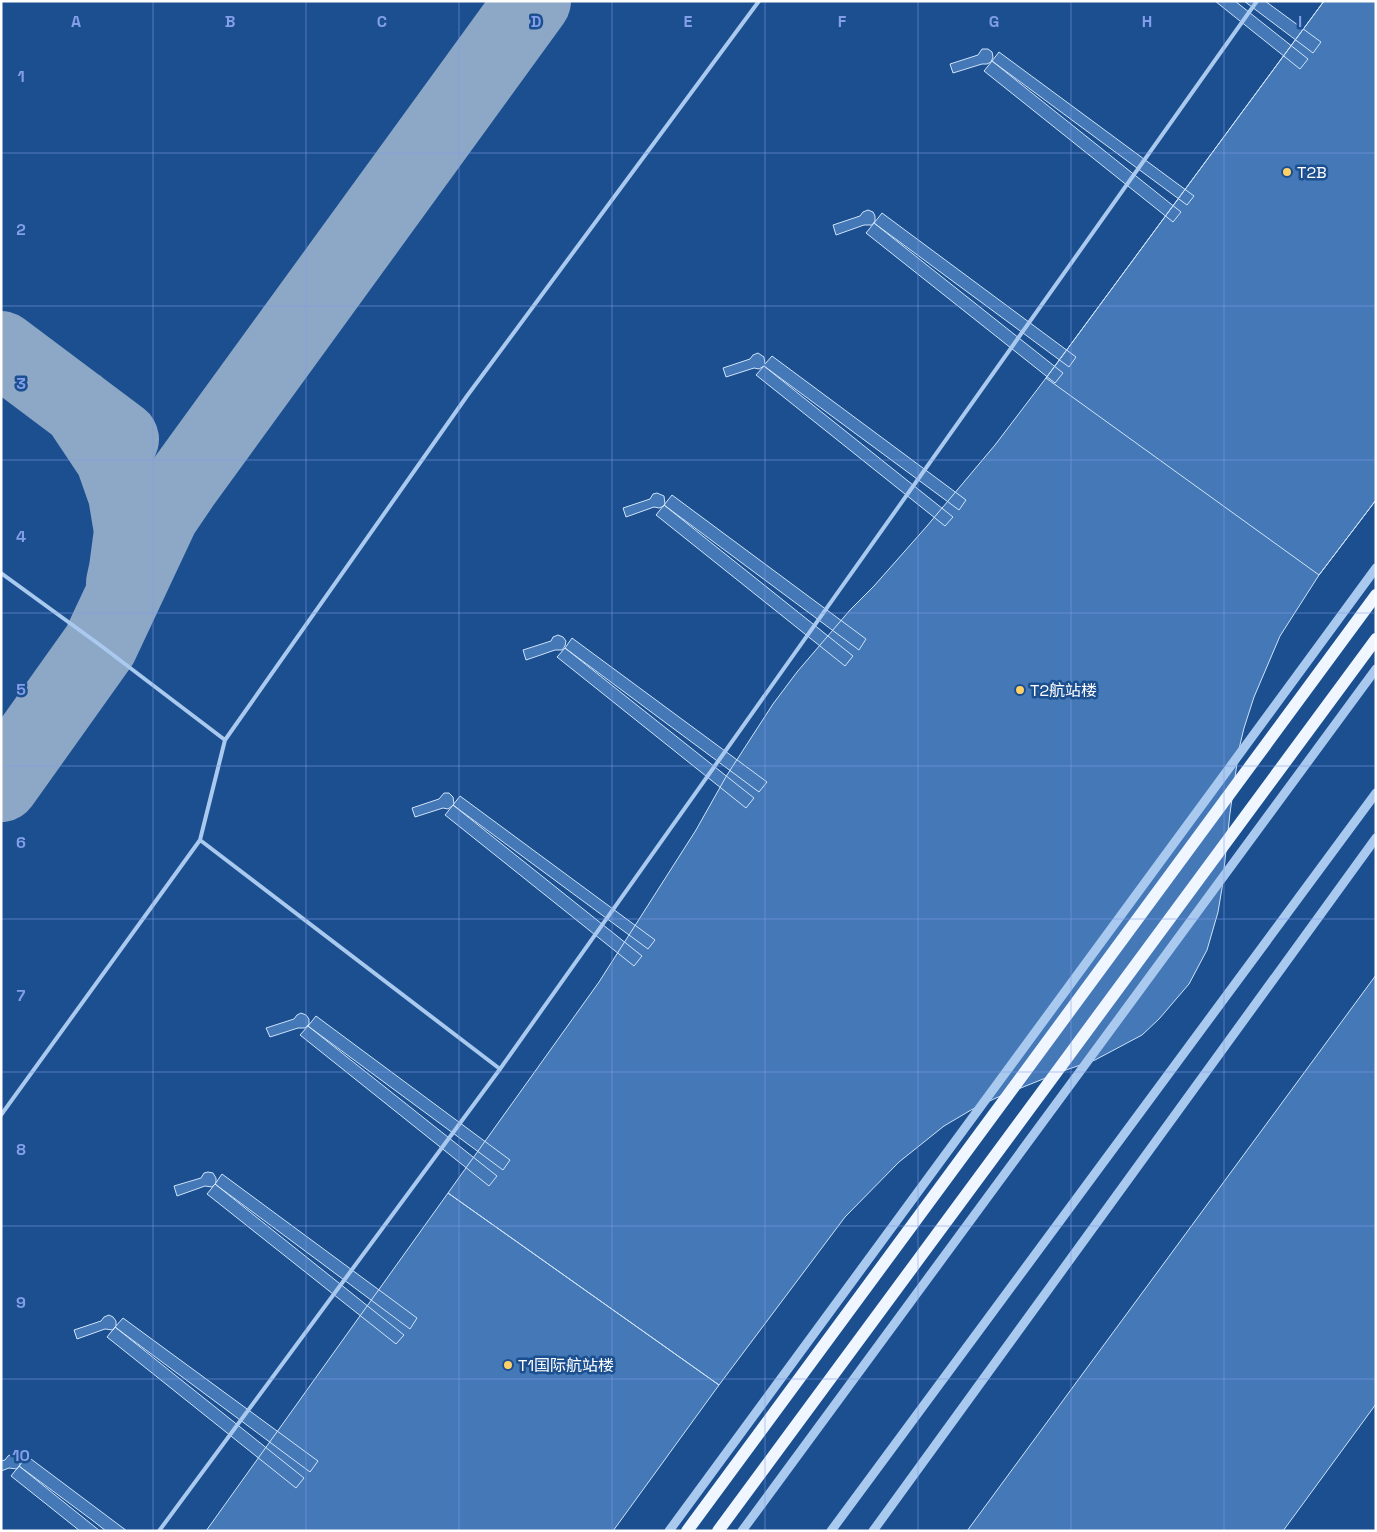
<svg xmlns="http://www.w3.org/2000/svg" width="1377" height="1532" font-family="'Space Grotesk','Noto Sans SC',sans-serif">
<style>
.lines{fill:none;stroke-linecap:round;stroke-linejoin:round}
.taxiway{stroke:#8da7c7;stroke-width:76}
.building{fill:#4478b7;stroke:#cfe3fa}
.service{stroke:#a9c9ee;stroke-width:4}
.tertiary{stroke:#a9c9ee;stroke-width:9}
.primary{stroke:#f0f6ff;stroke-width:12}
.grid{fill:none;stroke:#839eea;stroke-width:1;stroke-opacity:0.55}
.poi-dot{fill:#ffd166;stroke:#1b4f8f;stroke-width:2}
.labels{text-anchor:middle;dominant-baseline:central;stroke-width:5;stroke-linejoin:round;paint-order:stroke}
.poi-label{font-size:16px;fill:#fff;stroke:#1b4f8f;text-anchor:start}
.grid-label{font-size:16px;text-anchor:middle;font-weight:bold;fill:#839eea;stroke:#1b4f8f;stroke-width:5;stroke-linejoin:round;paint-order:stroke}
</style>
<rect width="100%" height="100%" fill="#1b4f8f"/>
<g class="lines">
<path class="taxiway" d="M1,349L121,439
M79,407L113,458L126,495L132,531L127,569L124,583
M1,784L100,645L161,515L182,484L533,1"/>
</g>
<path class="building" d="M1215,1H1235L1308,59L1300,69Z
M1244,1H1265L1321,42L1313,53Z
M1324,1H1376V500L1319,575L1280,636L1254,697L1244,728L1239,749L1230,813L1222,888L1218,912L1207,950L1189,984L1159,1019L1142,1035L1095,1060L1063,1071L996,1098L971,1110L944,1126L899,1162L845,1217L719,1385L448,1193L599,982L696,830L727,775L773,704L797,672L850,610L874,586L927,526L995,445L1046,378Z
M1324,1H1376V500L1319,575L1046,378Z
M982,49H988L992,52L993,57L991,62L987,64H982L953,73L950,64L978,55Z
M999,52L1194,196L1187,205L992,61Z
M992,61L1181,212L1173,222L984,71Z
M868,210L873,212L875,216V221L872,225H864L836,235L833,225L860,216L863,212Z
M882,213L1076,357L1069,367L874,223Z
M874,223L1063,373L1055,383L866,233Z
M758,353L764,357L765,364L772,356L966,500L959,510L764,366L953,517L945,526L756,375L764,366L759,369L754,368L726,377L723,368L750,359L753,355Z
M657,493L664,496L665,504L664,506L659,508L654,507L626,517L623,508L650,499L653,494Z
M672,495L866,639L859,650L664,505Z
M664,505L853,656L845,666L656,515Z
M558,635L563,637L566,641L565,646L562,650H555L526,660L523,650L551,641L553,637Z
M572,638L767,782L759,792L565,648Z
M565,648L754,798L746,808L557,657Z
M444,793H449L453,797L454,804L452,806L448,809L443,808L415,817L412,808L439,799Z
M460,796L655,940L648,949L453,805Z
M453,805L642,956L634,966L445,815Z
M1376,975V1404L1283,1531H967Z
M301,1013L306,1015L309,1019V1024L305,1028H298L270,1037L266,1028L294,1019L297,1015Z
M316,1016L510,1160L503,1170L308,1026Z
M308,1026L497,1176L489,1186L300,1035Z
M208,1172L213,1173L216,1178V1183L212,1187L205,1186L177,1196L174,1186L201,1178L204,1173Z
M222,1174L417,1318L410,1329L215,1184Z
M215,1184L404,1335L396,1344L207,1194Z
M448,1193L719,1385L613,1531H206Z
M109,1315L113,1317L116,1321V1326L113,1330L105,1329L77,1339L74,1330L101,1321L104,1317Z
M123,1318L318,1461L310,1472L115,1327Z
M115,1327L304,1478L296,1488L107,1337Z
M12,1454L19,1457L20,1465L17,1469L9,1468L1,1471V1461L5,1460L8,1456Z
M27,1456L127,1531H106L92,1520L19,1466Z
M19,1466L100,1531H80L11,1476Z"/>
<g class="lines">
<path class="service" d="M1,573L100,645L225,740
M200,840L500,1069
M1,1115L200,840L225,740L467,396L759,1
M159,1531L500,1069L1257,1"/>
<path class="tertiary" d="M669,1531L1376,568
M742,1531L1376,669
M831,1531L1376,793
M873,1531L1376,838"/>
<path class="primary" d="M687,1531L1376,595
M718,1531L1376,639"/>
</g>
<path class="grid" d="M153,1V1531M306,1V1531M459,1V1531M612,1V1531M765,1V1531M918,1V1531M1071,1V1531M1224,1V1531M1,153H1376M1,306H1376M1,460H1376M1,613H1376M1,766H1376M1,919H1376M1,1072H1376M1,1226H1376M1,1379H1376"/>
<g class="poi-dot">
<circle cx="1287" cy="172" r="5"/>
<circle cx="1020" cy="690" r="5"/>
<circle cx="508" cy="1365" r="5"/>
</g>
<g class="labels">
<g class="poi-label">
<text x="1297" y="172">T2B</text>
<text x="1030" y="690">T2航站楼</text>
<text x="518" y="1365">T1国际航站楼</text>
</g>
</g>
<g class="grid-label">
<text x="76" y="27">A</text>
<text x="230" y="27">B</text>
<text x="382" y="27">C</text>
<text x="536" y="27">D</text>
<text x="688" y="27">E</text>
<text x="842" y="27">F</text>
<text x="994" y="27">G</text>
<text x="1147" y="27">H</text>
<text x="1300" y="27">I</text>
<text x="21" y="82">1</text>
<text x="21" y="235">2</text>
<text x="21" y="389">3</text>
<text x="21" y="542">4</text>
<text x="21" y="695">5</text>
<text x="21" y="848">6</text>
<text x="21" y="1001">7</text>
<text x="21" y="1155">8</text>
<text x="21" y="1308">9</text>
<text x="21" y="1461">10</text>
</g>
<rect width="1377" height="1532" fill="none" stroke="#ffffff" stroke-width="5"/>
</svg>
